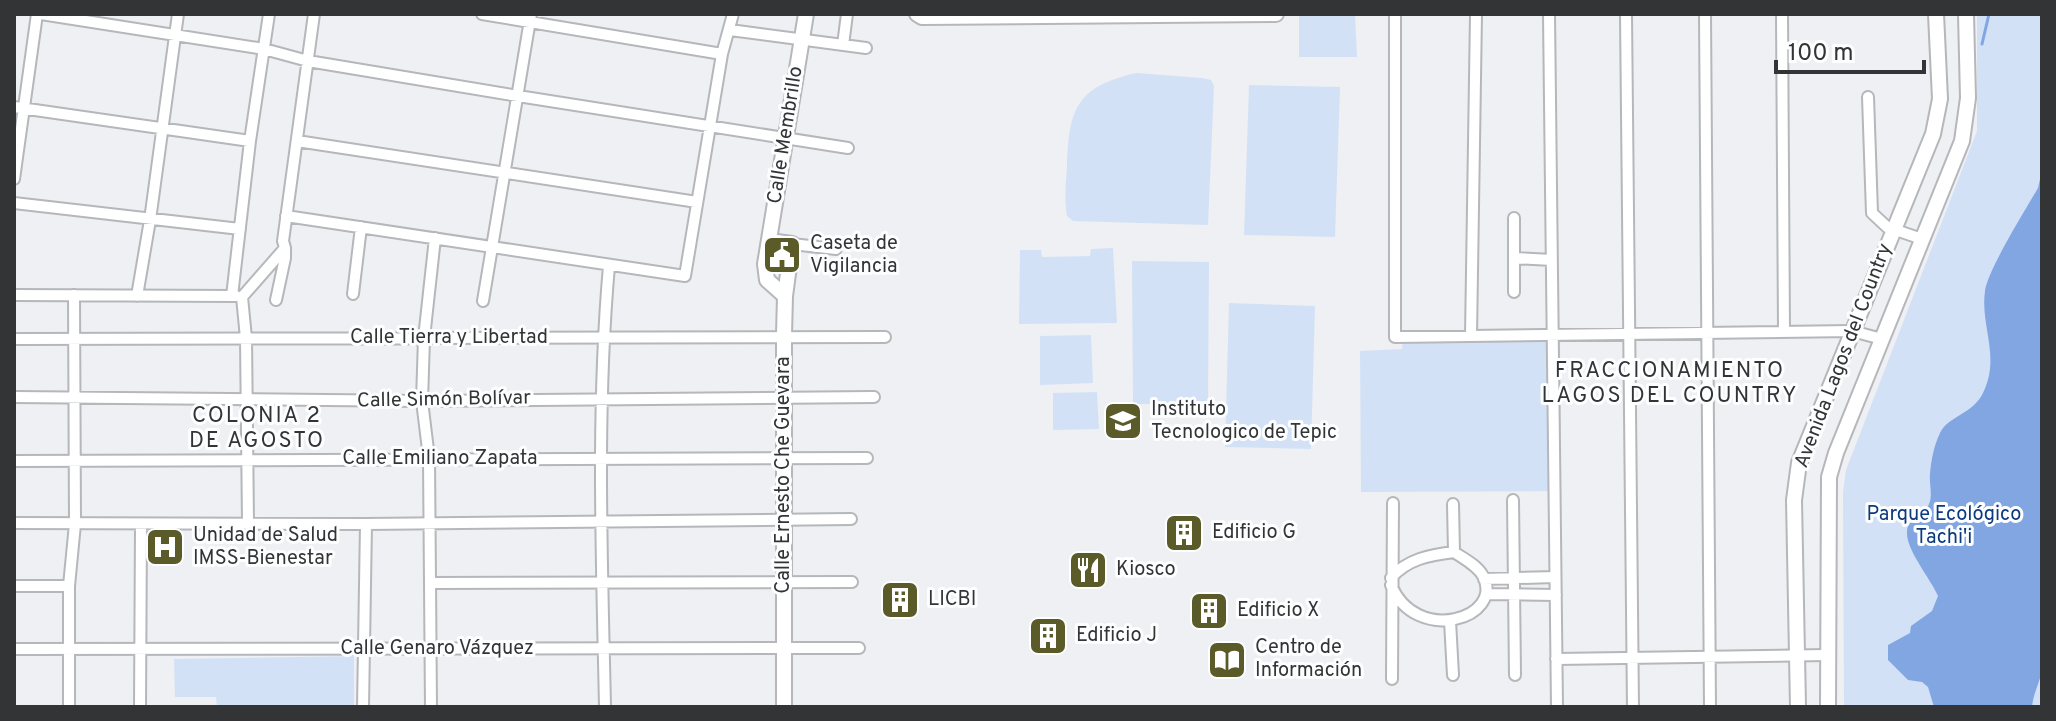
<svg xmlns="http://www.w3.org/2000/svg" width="2056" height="721" font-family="Overpass,sans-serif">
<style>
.green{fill:#d3e1f7}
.water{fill:#81a6e2}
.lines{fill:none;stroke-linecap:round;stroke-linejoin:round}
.stream{stroke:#81a6e2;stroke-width:3}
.street-casing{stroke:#b5b7ba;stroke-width:14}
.secondary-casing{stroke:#b5b7ba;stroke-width:18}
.street{stroke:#fff;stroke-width:10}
.secondary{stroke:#fff;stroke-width:14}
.labels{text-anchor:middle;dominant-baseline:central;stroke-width:6;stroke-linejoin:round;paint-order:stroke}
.street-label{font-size:20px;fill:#333435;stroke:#fdfeff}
.poi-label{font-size:20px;fill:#333435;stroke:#fdfeff;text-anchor:start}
.park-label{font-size:20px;fill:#0d397f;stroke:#fdfeff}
.neighbourhood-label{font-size:22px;letter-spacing:2px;fill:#333435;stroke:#fdfeff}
</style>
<rect width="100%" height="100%" fill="#eef0f3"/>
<path class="green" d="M1355,14L1357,57H1299V16Z
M1977,14H2042V707H1844L1843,492L1846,470L1977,131Z
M1136,73L1202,78L1211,80L1214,86L1208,225L1073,221L1067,216C1064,200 1066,183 1067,166C1069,109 1076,87 1136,73Z
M1249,85L1340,87L1335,237L1244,235Z
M1113,248L1117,323L1019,324L1020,250H1041L1042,257L1090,256L1091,249Z
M1132,261L1209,262L1208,404H1133Z
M1229,303L1315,306L1311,449L1225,447Z
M1091,335L1093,383L1040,385V336Z
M1560,337L1561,491L1361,492L1360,351L1402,349L1403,339Z
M1097,392L1099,429L1053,430V393Z
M354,656V707H217L216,697H175L174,659Z"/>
<path class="water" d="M2042,170V619C2037,631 2044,654 2042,670C2040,682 2033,694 2032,707H1934L1928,687L1922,682L1908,680L1888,660V645L1910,633L1911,626L1932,611L1938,596C1930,578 1906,550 1907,532C1907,518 1925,515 1929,504C1933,495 1929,484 1930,474C1931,461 1934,445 1940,433C1948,416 1973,414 1983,393C2001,356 1980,327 1985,291C1987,271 2026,209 2038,188Z"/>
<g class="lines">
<path class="stream" d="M1982,44L1989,14"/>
<g class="street-casing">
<path id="street" d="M41,14L264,49L308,61L518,96L848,148
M482,14L722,54
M1395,14V337L1852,331L1882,339
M1549,14L1557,707
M1626,14L1633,707
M1705,14L1710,707
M1782,14L1784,331
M730,30L866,48
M843,45L847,14
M1868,97L1872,213L1887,227L1922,239
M14,107L250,141
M297,141L697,202
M14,179L37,14
M14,203L240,229
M286,216L685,276L722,54L733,14
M792,244L836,249
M1514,258L1552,260
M1514,292V218
M353,294L361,227
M14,295L236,296
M137,296L150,220L178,14
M232,296L250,141L269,14
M242,297L285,248L283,241L314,14
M242,297L246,338L248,523
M276,300L285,258V248
M483,301L531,14
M1471,336L1476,14
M14,339L885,337
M14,397L422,401L874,397
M14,461L867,458
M1513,500L1515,675
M1453,504L1454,552
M14,523L366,524L851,519
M1391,578C1407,559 1430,555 1454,552C1464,559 1477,565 1483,576C1505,618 1416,646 1391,585
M1484,579L1555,577
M430,583L852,582
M14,586H69
M1486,594L1556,595
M1450,621L1453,675
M14,649L859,648
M1556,659L1827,655
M1392,679L1393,503
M69,707V586L75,524L74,295
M140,707L141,525
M363,707L366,524
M431,707L429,458L422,401L424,338L435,238
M605,707C602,561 596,412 609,266"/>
</g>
<g class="secondary-casing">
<path id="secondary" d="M917,14L922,17L1276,14
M769,241L792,244L785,296L784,335V707
M785,296L767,280L765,264L806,14
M1798,707L1794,500L1799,463L1933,134L1940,99L1936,14
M1828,707L1829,477L1836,453L1962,141L1968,98L1966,14"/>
</g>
<use href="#street" class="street"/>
<use href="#secondary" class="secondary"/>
</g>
<defs>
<g id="civic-square" transform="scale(2)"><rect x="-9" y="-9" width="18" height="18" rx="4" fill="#5a5b28" stroke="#fdfeff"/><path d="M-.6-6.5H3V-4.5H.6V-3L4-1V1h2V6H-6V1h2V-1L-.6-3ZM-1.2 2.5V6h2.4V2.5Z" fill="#fff"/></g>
<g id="university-square" transform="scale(2)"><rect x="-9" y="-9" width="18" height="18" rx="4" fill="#5a5b28" stroke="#fdfeff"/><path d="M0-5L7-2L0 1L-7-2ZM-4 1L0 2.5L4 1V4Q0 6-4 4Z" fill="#fff"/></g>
<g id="building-square" transform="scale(2)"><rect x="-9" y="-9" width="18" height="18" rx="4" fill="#5a5b28" stroke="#fdfeff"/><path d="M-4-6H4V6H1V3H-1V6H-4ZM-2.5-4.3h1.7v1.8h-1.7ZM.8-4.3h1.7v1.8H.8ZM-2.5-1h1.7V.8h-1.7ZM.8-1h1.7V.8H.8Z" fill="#fff"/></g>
<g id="hospital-square" transform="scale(2)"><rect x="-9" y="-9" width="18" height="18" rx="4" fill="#5a5b28" stroke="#fdfeff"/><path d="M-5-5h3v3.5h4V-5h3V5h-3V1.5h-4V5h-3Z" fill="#fff"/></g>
<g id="restaurant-square" transform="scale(2)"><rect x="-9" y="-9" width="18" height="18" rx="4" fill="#5a5b28" stroke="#fdfeff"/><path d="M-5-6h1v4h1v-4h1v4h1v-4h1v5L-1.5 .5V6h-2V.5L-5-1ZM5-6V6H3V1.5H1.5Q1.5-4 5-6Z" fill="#fff"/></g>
<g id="library-square" transform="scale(2)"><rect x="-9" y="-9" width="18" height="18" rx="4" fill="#5a5b28" stroke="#fdfeff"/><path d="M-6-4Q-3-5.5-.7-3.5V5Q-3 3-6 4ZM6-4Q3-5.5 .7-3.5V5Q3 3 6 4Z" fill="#fff"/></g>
</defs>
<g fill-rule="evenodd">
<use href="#civic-square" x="782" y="255"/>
<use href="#university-square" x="1123" y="421"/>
<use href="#building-square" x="1184" y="533"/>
<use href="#hospital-square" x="165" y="547"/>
<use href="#restaurant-square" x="1088" y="570"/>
<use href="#building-square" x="900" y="600"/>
<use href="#building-square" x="1209" y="611"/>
<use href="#building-square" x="1048" y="636"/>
<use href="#library-square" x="1227" y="660"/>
</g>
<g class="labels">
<g class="street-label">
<text transform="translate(786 135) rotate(-81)">Calle Membrillo</text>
<text x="449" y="338">Calle Tierra y Libertad</text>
<text transform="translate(1844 356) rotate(-69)">Avenida Lagos del Country</text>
<text transform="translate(444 400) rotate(-1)">Calle Simón Bolívar</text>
<text x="440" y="459">Calle Emiliano Zapata</text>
<text transform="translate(784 475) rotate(-90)">Calle Ernesto Che Guevara</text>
<text x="437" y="649">Calle Genaro Vázquez</text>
</g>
<g class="poi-label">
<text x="810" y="244">Caseta de<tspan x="810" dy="23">Vigilancia</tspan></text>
<text x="1151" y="410">Instituto<tspan x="1151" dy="23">Tecnologico de Tepic</tspan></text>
<text x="1212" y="533">Edificio G</text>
<text x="193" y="536">Unidad de Salud<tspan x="193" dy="23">IMSS-Bienestar</tspan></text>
<text x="1116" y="570">Kiosco</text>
<text x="928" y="600">LICBI</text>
<text x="1237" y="611">Edificio X</text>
<text x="1076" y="636">Edificio J</text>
<text x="1255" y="648">Centro de<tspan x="1255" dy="23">Información</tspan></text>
</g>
<g class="park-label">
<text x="1944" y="515">Parque Ecológico<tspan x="1944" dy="23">Tachi'i</tspan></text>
</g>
<g class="neighbourhood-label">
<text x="1670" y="371">FRACCIONAMIENTO<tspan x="1670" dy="25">LAGOS DEL COUNTRY</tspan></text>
<text x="257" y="416">COLONIA 2<tspan x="257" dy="25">DE AGOSTO</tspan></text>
</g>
</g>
<rect width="2056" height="721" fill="none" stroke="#333435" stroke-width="32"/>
<path d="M1776 60v12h148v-12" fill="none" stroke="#333435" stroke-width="4"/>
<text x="1788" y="60" font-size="24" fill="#333435" stroke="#fdfeff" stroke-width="6" paint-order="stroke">100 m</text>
</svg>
